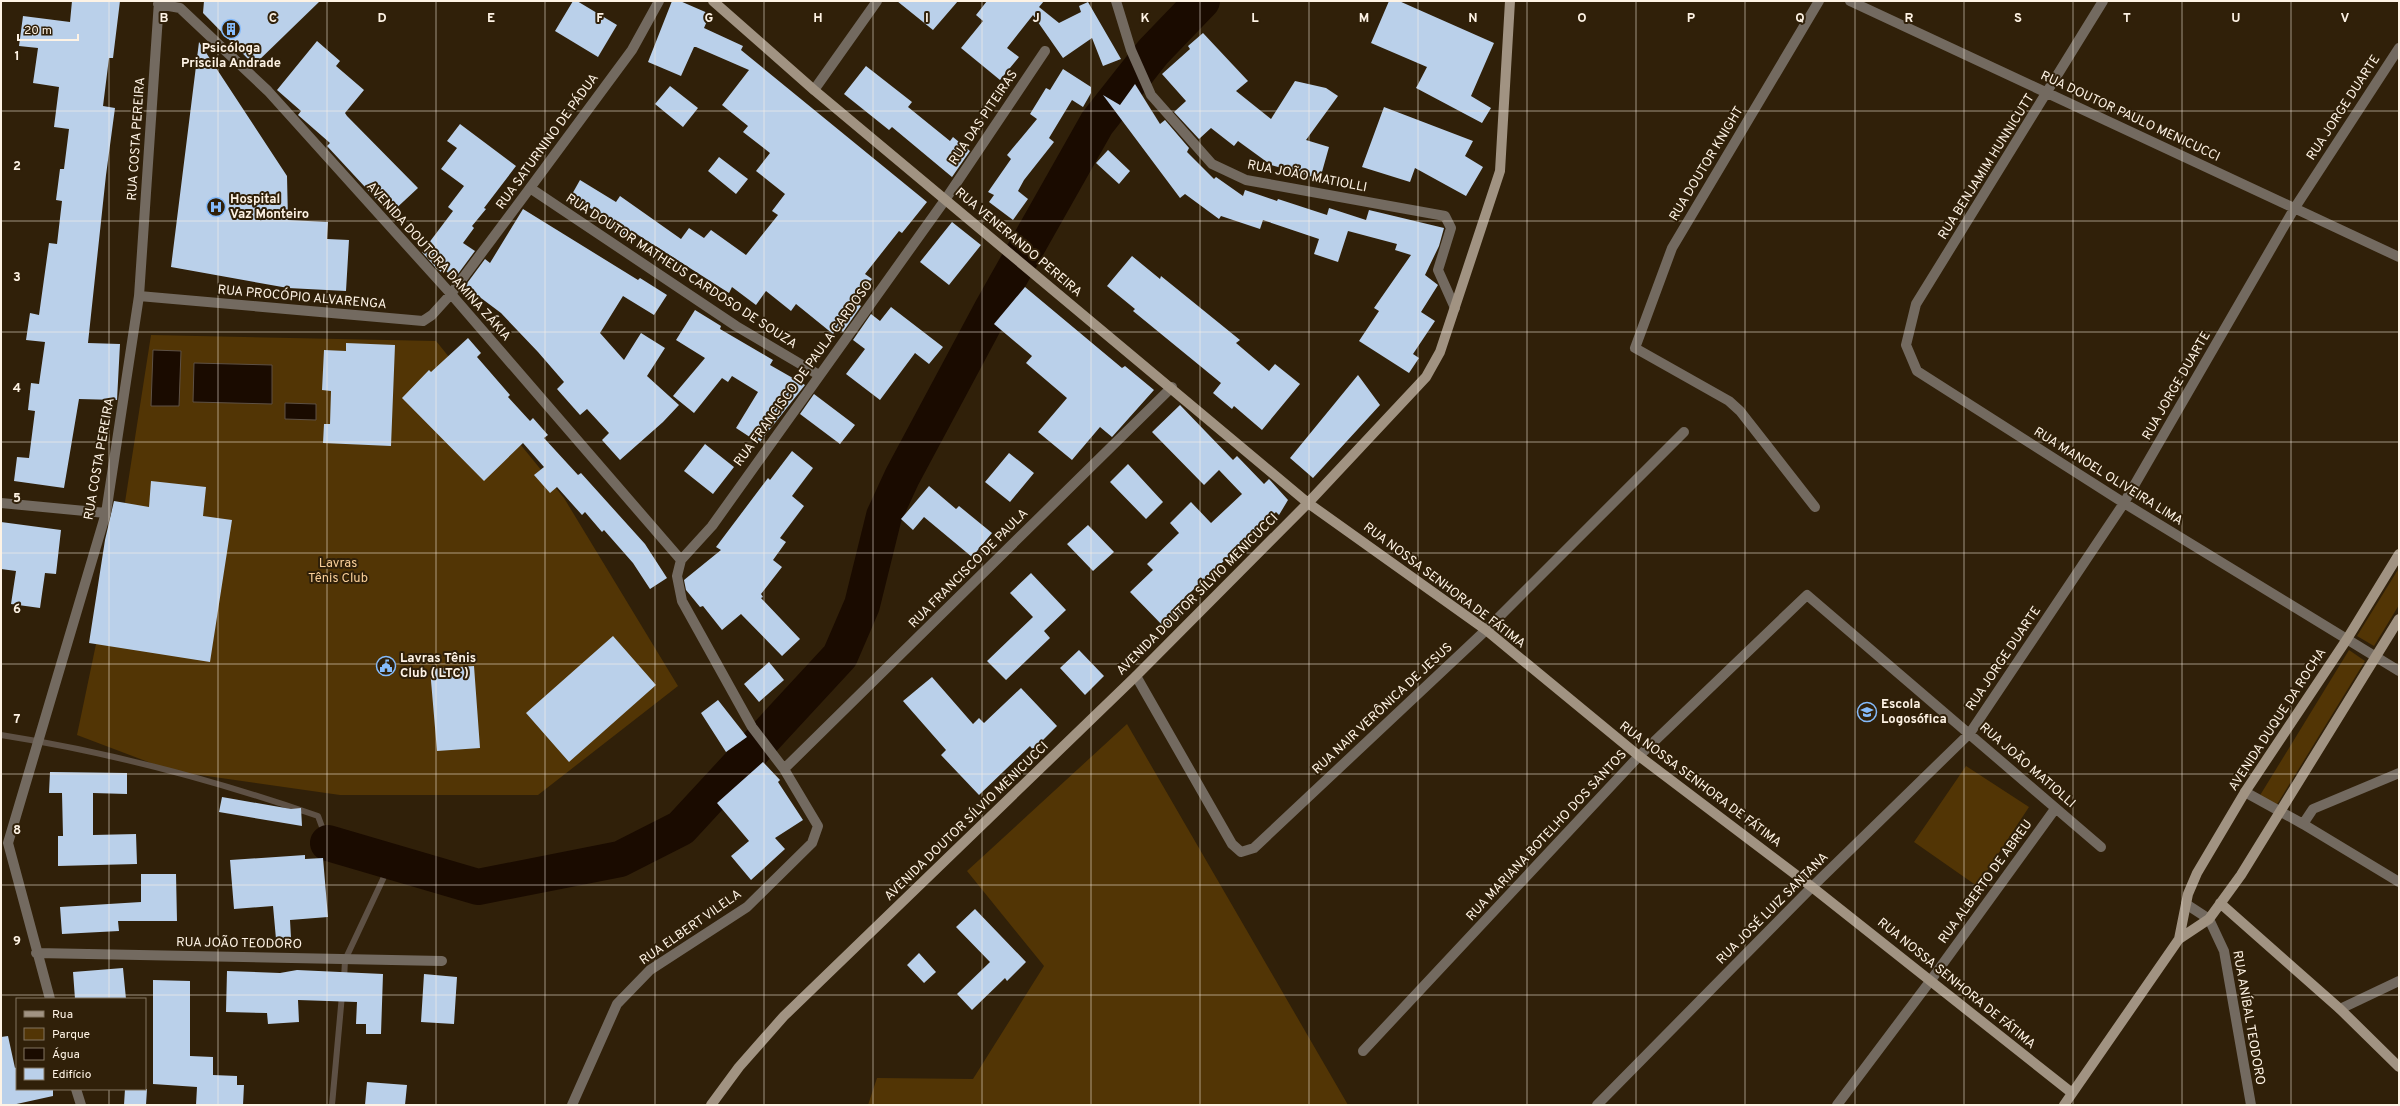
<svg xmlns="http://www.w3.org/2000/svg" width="2400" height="1106" font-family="Overpass,sans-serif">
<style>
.green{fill:#523505}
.water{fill:#1a0b00;stroke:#5e5145}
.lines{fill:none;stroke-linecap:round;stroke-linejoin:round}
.stream{stroke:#5e5145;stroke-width:6}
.river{stroke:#1a0b00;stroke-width:36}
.building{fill:#bad0ea}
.street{stroke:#736a60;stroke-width:10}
.secondary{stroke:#a19382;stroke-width:10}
.grid{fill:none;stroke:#fef3e5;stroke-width:1;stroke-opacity:0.55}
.labels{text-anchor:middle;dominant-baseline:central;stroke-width:4;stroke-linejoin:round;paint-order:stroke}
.poi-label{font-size:13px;font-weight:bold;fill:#fef3e5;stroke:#302009;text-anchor:start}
.street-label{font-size:13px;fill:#fef3e5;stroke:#302009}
.park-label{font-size:13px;fill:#f8ce99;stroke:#302009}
.grid-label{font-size:13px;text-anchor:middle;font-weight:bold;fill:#fef3e5;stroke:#302009;stroke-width:4;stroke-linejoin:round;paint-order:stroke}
</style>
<rect width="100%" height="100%" fill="#302009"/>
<path class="green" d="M151,335L436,341L564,498L678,686L538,795H340L172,771L77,735L123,515Z
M2399,568V605L2374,646L2357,636Z
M2349,650L2365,661L2276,806L2259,797Z
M1127,724L1348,1105H868L877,1078L973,1079L1044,966L967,871Z
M1966,766L2029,807L1977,886L1914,842Z"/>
<path class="water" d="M153,350L181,351L179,406H151Z
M194,363L272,365V404L193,402Z
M285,403L316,404V420L285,419Z"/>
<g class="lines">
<path class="stream" d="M1,735C109,752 214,780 318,816L328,843
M344,980L345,960L391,862
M332,1105L342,995"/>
<path class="river" d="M328,843L478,887L620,859L681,828L840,656L862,605L884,516L902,477L993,307L1097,123L1153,52L1202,1"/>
</g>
<path class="building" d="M72,1H120L113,58H109L103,106L115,108L106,175L88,343L120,344L117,400L79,399L64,488L14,481L17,457L29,458L35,411L28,410L31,383L39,384L45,342L26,340L30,313L39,315L49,243L57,244L62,201L56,200L60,169H64L69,129L54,127L59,87L33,83L38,48L19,46L23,16L70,22Z
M204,1H320L254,65L203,13Z
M573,1H577L617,25L598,57L555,31Z
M672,1H680L710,14L704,28L743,46L741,50L927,202L902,233L899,231L865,274L872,279L854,301L861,306L843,332L838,328L833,334L796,304L791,311L766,291L756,305L732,287L729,293L635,233L631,239L603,221L606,218L571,196L580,180L616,202L620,196L681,239L689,228L704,238L711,230L746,255L778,215L772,211L785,194L756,171L770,153L743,132L748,126L722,105L749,70L696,47H694L681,76L648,62Z
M897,1H958L933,30Z
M987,1H1044L1039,7L1059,23L1081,12L1079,6L1088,2L1121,59L1103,66L1092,38L1063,58L1033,15L1007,48L1019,57L1000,80L961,48L983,21L976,15Z
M1389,1H1399L1494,43L1471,96L1491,108L1482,123L1416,88L1427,67L1371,43Z
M1203,33L1248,81L1236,91L1271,119L1295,81L1326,88L1338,96L1306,140L1329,147L1320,179L1271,165L1238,141L1234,146L1211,128L1199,139L1174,112L1186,101L1162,74L1190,49L1188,46Z
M317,41L340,61L336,66L364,90L345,113L347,116L418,188L390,214L327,146L330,143L298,115L301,111L277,90Z
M199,42L287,176L288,220L328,222L327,239L349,240L346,291L288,288L171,267Z
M866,66L912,102L908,107L950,141L953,137L970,151L952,177L892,127L889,130L844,94Z
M1063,69L1091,87V93L1083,107L1072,100L1049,138L1054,142L1024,180L1018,191L1028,199L1013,220L989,202L994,195L988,192L1011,159L1007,155L1037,119L1030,114L1046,88L1050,90Z
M1135,84L1160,124L1165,120L1189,148L1187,152L1214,179L1216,177L1243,196L1245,190L1277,201L1278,199L1327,215L1329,208L1366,220L1369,210L1444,228L1439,246L1425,275L1438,285L1421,312L1435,321L1413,354L1419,358L1409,373L1359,341L1379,311L1374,308L1411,255L1395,250L1397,244L1348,231L1338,262L1314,254L1319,239L1263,220L1260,229L1221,216L1219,219L1185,194L1180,198L1103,95L1120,105Z
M670,86L698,108L683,127L655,104Z
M1384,107L1473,141L1465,156L1483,167L1466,196L1415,168L1410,182L1362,167Z
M460,124L516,166L484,208L486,209L472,226L474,228L463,243L475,251L455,278L443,269L441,272L436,268L422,252L453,211L448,207L464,186L441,169L457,148L447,141Z
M1108,150L1130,171L1119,184L1096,163Z
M719,157L748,179L736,194L708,171Z
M523,209L638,280L640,278L667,295L654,315L623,296L600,333L624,360L641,333L665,348L647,376L679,405L663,422L620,460L602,440L609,433L587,409L580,415L557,389L564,382L538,352L501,313L465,286L485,259L490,263Z
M952,222L981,245L949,285L920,262Z
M1132,256L1160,279L1161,276L1240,340L1236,343L1269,371L1275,364L1300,384L1262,430L1234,406L1232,409L1213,393L1221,383L1133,311L1135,309L1107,286Z
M1025,287L1122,368L1125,366L1154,390L1112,437L1100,427L1072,460L1038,432L1067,398L1026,363L1032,356L994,324Z
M891,307L943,347L929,364L915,353L880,400L846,374L865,349L853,340L871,314L880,321Z
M695,310L721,326L720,329L773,360L770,365L805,385L759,443L736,428L758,392L732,376L728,382L722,378L694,413L673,396L705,358L676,340Z
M468,338L481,353L477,357L510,395L508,397L530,421L533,418L548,435L544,438L578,475L581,473L645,544L667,578L650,589L633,563L604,530L602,532L585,512L582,515L557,487L550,493L534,475L544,467L523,443L484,481L402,398L429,370L431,372Z
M346,343L395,345L391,446L323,443L324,424H330L331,391L322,390L324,350L346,351Z
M1358,375L1380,405L1313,478L1290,458Z
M814,394L855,425L840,444L800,414Z
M1180,405L1233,460L1237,456L1264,484L1269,479L1288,500L1279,515L1276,512L1177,605L1184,612L1166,629L1130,592L1153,570L1147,564L1179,533L1170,523L1191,502L1211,523L1242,494L1219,470L1204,485L1152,432Z
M705,444L734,467L713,494L684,471Z
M792,451L813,468L792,496L804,506L780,538L786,542L773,560L782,567L761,594L763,597L761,598L800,639L782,656L741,614L722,630L703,606L700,607L686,590L684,580L721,550L716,547L768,478L770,480Z
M1009,453L1034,473L1010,502L985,482Z
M1128,464L1163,502L1146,519L1110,482Z
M151,481L206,487L203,516L232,520L210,662L89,643L105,540L114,501L149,507Z
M929,486L956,509L959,506L992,533L972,557L924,517L913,530L901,519Z
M1,522L61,530L56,574L45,573L40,608L11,604L16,571L1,569Z
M1088,525L1114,552L1093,571L1067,544Z
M1031,573L1066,610L1044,631L1050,638L1006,680L987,661L1033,617L1010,593Z
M613,636L656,685L569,762L526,713Z
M1079,650L1104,676L1085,695L1060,668Z
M769,662L784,680L759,702L744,684Z
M474,666L480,748L437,751L430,669Z
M932,677L973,724L979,718L984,723L1021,688L1057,726L1033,750L1030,746L979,795L941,755L946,750L903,701Z
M718,700L747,737L726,752L701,713Z
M763,762L780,780L778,782L803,820L775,838L785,849L751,880L731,856L749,841L717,803Z
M50,772L127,773V794L93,793V835L136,834L137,864L58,866V836H63L62,793H49Z
M222,797L291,809L301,808L302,826L219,812Z
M305,855V859L323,858L328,917L290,920L291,938L276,939L273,906L234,909L230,860Z
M141,874H176L177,921H118L119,931L62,934L60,907L141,902Z
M975,909L1026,962L1007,981L1005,978L972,1010L957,994L990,962L956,927Z
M919,953L936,972L924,983L907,965Z
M123,968L126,999H75L73,972Z
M297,970L383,974L381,1034H366V1024H356L357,1002L298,1000L299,1022L268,1024L267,1013L226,1012L227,971L280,973Z
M424,974L457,977L454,1024L421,1022Z
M153,980L190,981V1056L213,1057V1075L237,1076V1085H244L243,1105H196L197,1087L153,1084Z
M8,1036L15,1068L17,1067V1089H53V1096L12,1105H1V1037Z
M367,1082L407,1085L405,1105H365Z
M125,1089H147L146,1105H124Z"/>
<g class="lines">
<path class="street" d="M1116,1L1131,50L1151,95L1212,164L1246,180L1445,216L1451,228L1438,270L1455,308
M1850,1L2399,257
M2103,1L1916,304L1906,345L1917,371L2124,503L2399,671
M158,4L180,8L268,91L451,294L681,560
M814,90L877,1
M530,188L736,326L819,375
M139,296L423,321L432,315L451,294L530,188L632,50L659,1
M1,503L106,513
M1815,507L1740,411L1729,401L1635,348L1672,248L1819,1
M1136,676L1232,844L1241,852L1254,848L1486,630L1684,432
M784,769L1172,387
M2245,792L2303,824L2399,882
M2303,824L2313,809L2399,773
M2186,904L2209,919L2224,951L2251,1105
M36,953L442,961
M50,999L8,843L106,513L139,296L159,1
M2340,1009L2399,981
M1363,1051L1639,756L1807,595L2101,847
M76,1089L81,1105
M572,1105L617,1004L650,970L747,907L812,843L818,826L784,769L752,727L682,601L677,576L681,560L712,526L945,200L1045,51
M1597,1105L1812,887L1970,733L2124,503L2294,209L2399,48
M1837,1105L1931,980L2055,809"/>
<path class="secondary" d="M713,1L814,90L1308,503L1486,630L1639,756L1812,887L2072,1093
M2220,903L2340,1009L2399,1067
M2179,939L2188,894L2197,873L2245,792L2347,639L2399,554
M711,1105L739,1067L784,1016L1136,676L1308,503L1426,377L1440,352L1500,171L1510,1
M2064,1105L2179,939L2209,919L2241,875L2399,619"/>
</g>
<path class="grid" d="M109,1V999M218,1V1105M327,1V1105M436,1V1105M545,1V1105M655,1V1105M764,1V1105M873,1V1105M982,1V1105M1091,1V1105M1200,1V1105M1309,1V1105M1418,1V1105M1527,1V1105M1636,1V1105M1745,1V1105M1855,1V1105M1964,1V1105M2073,1V1105M2182,1V1105M2291,1V1105M1,111H2399M1,221H2399M1,332H2399M1,442H2399M1,553H2399M1,664H2399M1,774H2399M1,885H2399M1,995H2399M109,1089V1105"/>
<defs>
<g id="building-ring" transform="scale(1)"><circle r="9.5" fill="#302009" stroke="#85bbfb" stroke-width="1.5"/><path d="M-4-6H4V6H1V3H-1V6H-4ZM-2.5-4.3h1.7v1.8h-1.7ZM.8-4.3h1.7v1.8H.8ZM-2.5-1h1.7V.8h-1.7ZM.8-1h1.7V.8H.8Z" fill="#85bbfb"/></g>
<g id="hospital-ring" transform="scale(1)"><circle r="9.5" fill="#302009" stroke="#85bbfb" stroke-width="1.5"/><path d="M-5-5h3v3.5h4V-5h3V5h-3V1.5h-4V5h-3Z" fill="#85bbfb"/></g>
<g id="civic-ring" transform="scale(1)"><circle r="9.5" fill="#302009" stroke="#85bbfb" stroke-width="1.5"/><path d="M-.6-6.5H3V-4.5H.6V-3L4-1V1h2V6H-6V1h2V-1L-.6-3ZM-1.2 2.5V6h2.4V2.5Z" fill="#85bbfb"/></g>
<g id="school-ring" transform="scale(1)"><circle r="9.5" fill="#302009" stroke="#85bbfb" stroke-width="1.5"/><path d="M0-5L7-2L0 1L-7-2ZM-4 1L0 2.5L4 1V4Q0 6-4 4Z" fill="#85bbfb"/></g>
</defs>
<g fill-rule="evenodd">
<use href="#building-ring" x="231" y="29"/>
<use href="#hospital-ring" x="216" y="207"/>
<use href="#civic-ring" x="386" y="666"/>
<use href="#school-ring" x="1867" y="712"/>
</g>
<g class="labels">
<g class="poi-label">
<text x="231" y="49" text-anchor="middle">Psicóloga<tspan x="231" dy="15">Priscila Andrade</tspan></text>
<text x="230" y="200">Hospital<tspan x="230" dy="15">Vaz Monteiro</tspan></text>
<text x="400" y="659">Lavras Tênis<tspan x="400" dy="15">Club ( LTC )</tspan></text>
<text x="1881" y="705">Escola<tspan x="1881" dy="15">Logosófica</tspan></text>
</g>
<g class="street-label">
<text transform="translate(2344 108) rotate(-57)">RUA JORGE DUARTE</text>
<text transform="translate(2130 117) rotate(25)">RUA DOUTOR PAULO MENICUCCI</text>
<text transform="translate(984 118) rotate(-56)">RUA DAS PITEIRAS</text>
<text transform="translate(137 139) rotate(-86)">RUA COSTA PEREIRA</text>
<text transform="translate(548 142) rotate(-54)">RUA SATURNINO DE PÁDUA</text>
<text transform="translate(1707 164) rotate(-59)">RUA DOUTOR KNIGHT</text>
<text transform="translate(1987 167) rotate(-58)">RUA BENJAMIM HUNNICUTT</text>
<text transform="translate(1307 177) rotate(11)">RUA JOÃO MATIOLLI</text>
<text transform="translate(1018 243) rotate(40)">RUA VENERANDO PEREIRA</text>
<text transform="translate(438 262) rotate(48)">AVENIDA DOUTORA DAMINA ZÁKIA</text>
<text transform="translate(681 272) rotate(33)">RUA DOUTOR MATHEUS CARDOSO DE SOUZA</text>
<text transform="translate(302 298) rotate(5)">RUA PROCÓPIO ALVARENGA</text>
<text transform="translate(804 374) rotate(-54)">RUA FRANCISCO DE PAULA CARDOSO</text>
<text transform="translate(2177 386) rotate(-60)">RUA JORGE DUARTE</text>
<text transform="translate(100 459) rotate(-80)">RUA COSTA PEREIRA</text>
<text transform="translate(2108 477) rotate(32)">RUA MANOEL OLIVEIRA LIMA</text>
<text transform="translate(969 569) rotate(-45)">RUA FRANCISCO DE PAULA</text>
<text transform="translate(1444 586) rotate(37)">RUA NOSSA SENHORA DE FÁTIMA</text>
<text transform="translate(1198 595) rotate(-45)">AVENIDA DOUTOR SÍLVIO MENICUCCI</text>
<text transform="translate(2004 659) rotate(-56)">RUA JORGE DUARTE</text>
<text transform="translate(1383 709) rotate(-43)">RUA NAIR VERÔNICA DE JESUS</text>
<text transform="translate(2278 720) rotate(-57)">AVENIDA DUQUE DA ROCHA</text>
<text transform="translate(2027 766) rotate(41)">RUA JOÃO MATIOLLI</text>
<text transform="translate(1700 785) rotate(37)">RUA NOSSA SENHORA DE FÁTIMA</text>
<text transform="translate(967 822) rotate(-44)">AVENIDA DOUTOR SÍLVIO MENICUCCI</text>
<text transform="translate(1547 836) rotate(-47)">RUA MARIANA BOTELHO DOS SANTOS</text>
<text transform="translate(1986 882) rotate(-54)">RUA ALBERTO DE ABREU</text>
<text transform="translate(1773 909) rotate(-45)">RUA JOSÉ LUIZ SANTANA</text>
<text transform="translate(691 928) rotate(-35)">RUA ELBERT VILELA</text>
<text transform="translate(239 944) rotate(1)">RUA JOÃO TEODORO</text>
<text transform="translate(1956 984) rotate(39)">RUA NOSSA SENHORA DE FÁTIMA</text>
<text transform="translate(2248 1018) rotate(80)">RUA ANÍBAL TEODORO</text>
</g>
<g class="park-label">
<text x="338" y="564">Lavras<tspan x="338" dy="15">Tênis Club</tspan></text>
</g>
</g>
<g class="grid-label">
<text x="164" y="22">B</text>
<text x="273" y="22">C</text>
<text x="382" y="22">D</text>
<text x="491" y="22">E</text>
<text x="600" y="22">F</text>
<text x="709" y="22">G</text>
<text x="818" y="22">H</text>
<text x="927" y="22">I</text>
<text x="1036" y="22">J</text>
<text x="1145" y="22">K</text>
<text x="1255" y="22">L</text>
<text x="1364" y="22">M</text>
<text x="1473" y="22">N</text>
<text x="1582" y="22">O</text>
<text x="1691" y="22">P</text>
<text x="1800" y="22">Q</text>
<text x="1909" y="22">R</text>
<text x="2018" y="22">S</text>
<text x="2127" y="22">T</text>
<text x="2236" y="22">U</text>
<text x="2345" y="22">V</text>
<text x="17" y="60">1</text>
<text x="17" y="170">2</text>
<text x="17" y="281">3</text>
<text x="17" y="392">4</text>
<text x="17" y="502">5</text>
<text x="17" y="613">6</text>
<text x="17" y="723">7</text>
<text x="17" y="834">8</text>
<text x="17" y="945">9</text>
</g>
<rect width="2400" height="1106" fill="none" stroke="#fef3e5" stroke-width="4"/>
<rect x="16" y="998" width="130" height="92" fill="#302009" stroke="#827461"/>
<rect x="24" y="1011" width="20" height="6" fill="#a19382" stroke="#827461"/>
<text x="52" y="1018" font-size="12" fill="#fef3e5">Rua</text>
<rect x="24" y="1028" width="20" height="12" fill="#523505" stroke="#827461"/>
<text x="52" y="1038" font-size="12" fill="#fef3e5">Parque</text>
<rect x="24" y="1048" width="20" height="12" fill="#1a0b00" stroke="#827461"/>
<text x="52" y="1058" font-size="12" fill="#fef3e5">Água</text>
<rect x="24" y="1068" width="20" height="12" fill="#bad0ea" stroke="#827461"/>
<text x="52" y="1078" font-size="12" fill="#fef3e5">Edifício</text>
<path d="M18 34v6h60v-6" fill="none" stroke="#fef3e5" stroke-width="2"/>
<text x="24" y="34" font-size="12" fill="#fef3e5" stroke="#302009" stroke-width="3" paint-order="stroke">20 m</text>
</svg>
